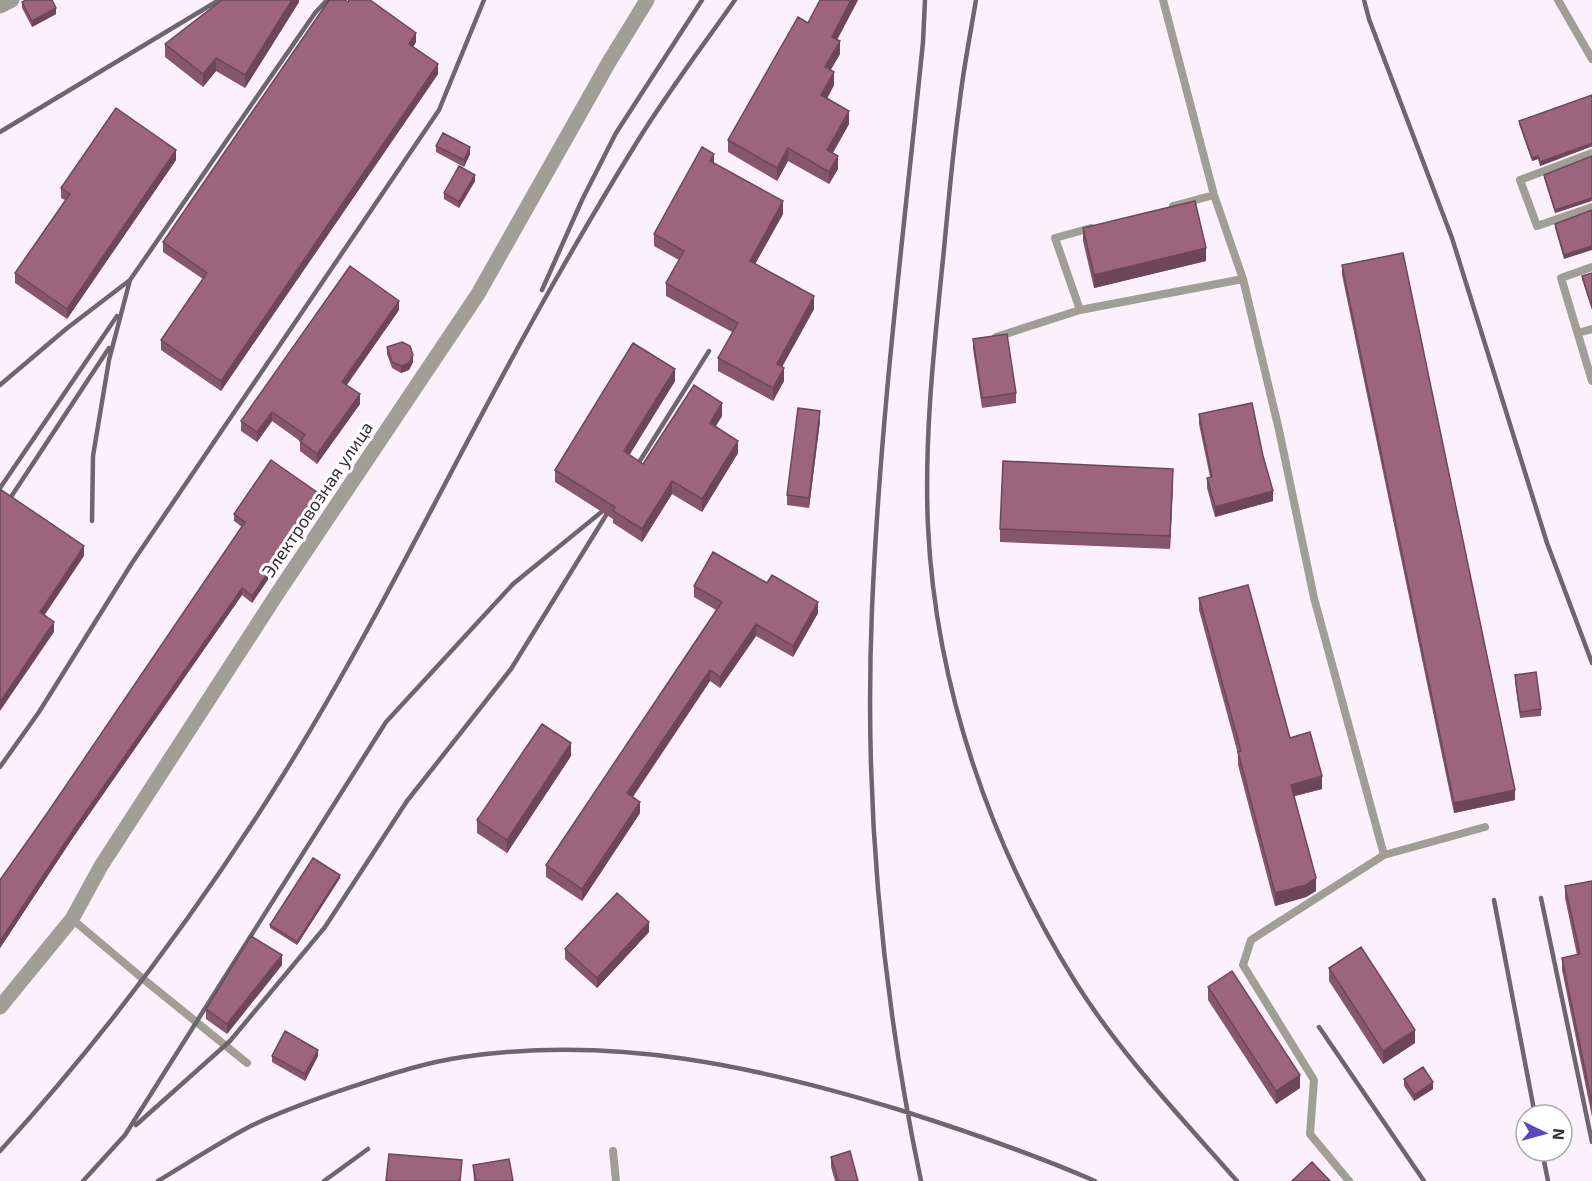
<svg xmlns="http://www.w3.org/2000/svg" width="1592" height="1181" font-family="'Exo 2',sans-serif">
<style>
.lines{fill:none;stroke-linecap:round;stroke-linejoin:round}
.service{stroke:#a19e98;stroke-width:8}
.minor{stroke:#a19e98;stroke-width:15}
.rail{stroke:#6d666c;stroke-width:4.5}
.wall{fill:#86576b}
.shaded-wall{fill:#6d4757}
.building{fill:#9c657c;stroke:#6d4757;stroke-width:1.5}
.labels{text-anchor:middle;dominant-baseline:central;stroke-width:6;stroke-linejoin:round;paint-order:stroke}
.street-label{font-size:18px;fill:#332f33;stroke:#fff}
</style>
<rect width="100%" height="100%" fill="#fcf0fb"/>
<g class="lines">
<path class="service" d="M1163,0L1214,195L1243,279L1279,430L1314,598L1384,855
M1558,0L1592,59
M1592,153L1520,180L1537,226L1592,207
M1173,206L1214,195
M1592,267L1561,278L1592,381
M1080,310L1055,238L1091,228
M1578,333L1592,329
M996,337L1080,310L1243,279
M72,919L142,978L247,1063
M613,1151L616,1181
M1349,1181L1310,1134L1314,1080L1243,965L1251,940L1384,855L1485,827"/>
<path class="minor" d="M0,6L12,0
M0,1007L72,919L101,866L279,591L478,294L609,62L647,0"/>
<path class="rail" d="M976,0C970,36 963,71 959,107C952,158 948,209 943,259C934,348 924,438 928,527C936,688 991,847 1076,983C1122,1056 1181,1117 1237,1181
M1364,0L1369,19L1452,238L1547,543L1592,663
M0,132L219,0
M542,290L582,200L616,133L702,0
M0,385L66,329L130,280L315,13L327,0
M631,475L709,351
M0,488L117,316
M7,503L109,348
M92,521L93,456L109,360L130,280
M0,767L39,712L132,563L439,110L484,0
M1541,898L1592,1142
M1494,900L1535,1115
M1319,1027L1424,1181
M136,1125L230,1041L325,927L407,801L511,669L608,512
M0,1151C105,1036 203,904 285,772C385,610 465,437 560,272C585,228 611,184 637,142C667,93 702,47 735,0
M1542,1151L1548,1181
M83,1181L125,1135L386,722L513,584L615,501
M158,1181C188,1163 217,1144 247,1128C276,1113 308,1102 339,1091C379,1078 421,1063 463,1057C614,1035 756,1066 900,1110C966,1131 1031,1153 1095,1181
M324,1181L368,1149
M921,1181C882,995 864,799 872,609C880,419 904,230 923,42L925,0"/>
</g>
<path class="wall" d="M299,0V2L245,88L216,71L203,87L165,57V44Z
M858,0L837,40L840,54L830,70L834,85L827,99L849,124L833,153L838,169L829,184L788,161L777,181L728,152V140L808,23Z
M22,2L56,14L32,27L22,8Z
M416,42L413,47L438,74L221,391L161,350V340L203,279L163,252V242Z
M1592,95V147H1590L1540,166L1538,159L1532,161L1519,124V121Z
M436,146L470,154L464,167L436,152Z
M1592,156V201L1555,213L1544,178V175Z
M176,160L67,319L15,283V273L65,200L61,198V188Z
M714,163L783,214L755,264L814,309L782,367L784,381L773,401L718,371V358L732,332L666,296V283L679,260L654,246V234Z
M475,181L459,208L444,199V193Z
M1592,210L1564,259L1555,228V224Z
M1083,228L1206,261L1094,288L1083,241Z
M1342,265L1515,800L1454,813L1342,275Z
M1592,273V310L1582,279V276Z
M399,310L347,385L360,404L317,464L300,451V441L272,421L257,442L241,431V421Z
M973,339L1016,393V403L982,408L973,349Z
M387,347L413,362L409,370L401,373L392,368L387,354Z
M675,381L629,455L643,464L722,416L716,426L738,453L702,512L672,494L642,542L613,523V519L555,482V470Z
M1199,414L1273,501L1215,517L1207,488V478L1210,477L1199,424Z
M820,421L809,508L787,505V495Z
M1173,482L1170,549L1000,542V529Z
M321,502L252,603L242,595L74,836L0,948V880L48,812L242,527L234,521V514Z
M694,586L818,613L793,657L756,636L720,688L710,681L633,797L640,813L582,901L546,877V865L716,610L694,597Z
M1199,598L1322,789L1294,796L1316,891L1306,897L1275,906L1238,765V754L1199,610Z
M1515,675L1541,709V716L1520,718L1515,682Z
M571,756L507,853L477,833V820Z
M340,878L297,945L270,928V925Z
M1592,881V1117L1562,970V958L1577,955L1565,898V886Z
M649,932L597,988L565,959V949Z
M282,965L227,1034L206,1019V1009Z
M1329,968L1415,1043L1383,1064L1329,981Z
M1208,987L1300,1088L1276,1104L1208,1000Z
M272,1056H318L305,1081L272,1062Z
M1404,1079L1433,1089L1414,1101L1404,1086Z
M831,1157L858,1181H835L831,1167Z
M473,1165L513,1181H474Z"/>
<path class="shaded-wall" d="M292,0H299V2L245,88V75Z
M851,0H858L832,49V37Z
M56,8V14L32,27V21Z
M416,33V42L409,54V44Z
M840,41V54L825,80V67Z
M216,58V71L203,87V74Z
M438,64V74L221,391V381Z
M834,72V85L821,108V95Z
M849,111V124L827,162V150Z
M1590,144V147L1540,166V162Z
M470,147V154L464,167V160Z
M788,148V161L777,181V168Z
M176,150V160L67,319V309Z
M714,154V167L710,161Z
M838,156V169L829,184V172Z
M1538,156V159L1532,161V158Z
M475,175V181L459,208V202Z
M1590,198V201L1555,213V210Z
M783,201V214L750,273V261Z
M1592,246V250L1564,259V255Z
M1206,248V261L1094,288V275Z
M814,296V309L777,376V364Z
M399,301V310L342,391V382Z
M413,355V362L409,370L401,373V366Z
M784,368V381L773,401V388Z
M675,369V381L624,464V451Z
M360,394V404L317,464V454Z
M722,403V416L710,435V423Z
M820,411V421L809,508V498Z
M272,412V421L257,442V432Z
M738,441V453L702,512V499Z
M1173,469V482L1170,549V536Z
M672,481V494L642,542V529Z
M1273,491V501L1215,517V507Z
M321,495V502L252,603V596Z
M84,546V556L40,622V612Z
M242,588V595L74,836L0,948V941L74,829Z
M818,602V613L793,657V646Z
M54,622V632L0,711V702Z
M756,624V636L720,688V677Z
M710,670V681L627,805V793Z
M571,743V756L507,853V840Z
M1322,776V789L1291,797V785Z
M1515,790V800L1454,813V803Z
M640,802V813L582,901V889Z
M340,875V878L297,945V942Z
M1316,878V891L1306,897L1275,906V893Z
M649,922V932L597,988V978Z
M282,955V965L227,1034V1024Z
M1415,1030V1043L1383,1064V1051Z
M318,1050V1056L305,1081V1074Z
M1300,1075V1088L1276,1104V1091Z
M1433,1082V1089L1414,1101V1095Z"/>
<path class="building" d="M26,0H52L56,8L32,21L22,2Z
M222,0H292L245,75L216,58L203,74L165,44Z
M329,0H345L348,2L349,0H370L416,33L409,44L438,64L221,381L161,340L207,273L163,242Z
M820,0H851L832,37L840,41L825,67L834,72L821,95L849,111L827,150L838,156L829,172L788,148L777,168L728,140L798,17L808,23Z
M1592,95V144H1590L1540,162L1538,156L1532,158L1519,121Z
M116,108L176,150L67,309L15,273L70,194L61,188Z
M443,133L470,147L464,160L436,146Z
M702,147L714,154L710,161L783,201L750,261L814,296L777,364L784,368L773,388L718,358L738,323L666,283L684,251L654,234Z
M1592,156V198L1555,210L1544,175Z
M459,166L475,175L459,202L444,193Z
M1195,201L1206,248L1094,275L1083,228Z
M1592,210V246L1564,255L1555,224Z
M1403,253L1515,790L1454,803L1342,265Z
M350,266L399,301L342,382L360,394L317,454L300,441L305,435L272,412L257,432L241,421Z
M1592,273V307L1582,276Z
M1007,334L1016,393L982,398L973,339Z
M402,342L410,346L413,355L409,363L401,366L392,362L387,347Z
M633,343L675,369L624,451L643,464L694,385L722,403L710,423L738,441L702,499L672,481L642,529L613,511L615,507L555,470Z
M1252,403L1263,456L1273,491L1215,507L1207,478L1212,477L1199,414Z
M798,408L820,411L809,498L787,495Z
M271,460L321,495L252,596L242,588L74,829L0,941V880L48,812L245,522L234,514Z
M1003,461L1173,469L1170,536L1000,529Z
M0,489L84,546L40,612L54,622L0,702Z
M713,552L767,583L772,575L818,602L793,646L756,624L720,677L710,670L627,793L640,802L582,889L546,865L722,602L694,586Z
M1248,585L1290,738L1310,732L1322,776L1291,785L1316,878L1306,885L1275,893L1238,752L1241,751L1199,598Z
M1536,672L1541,709L1520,712L1515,675Z
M542,724L571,743L507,840L477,820Z
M313,858L340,875L297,942L270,925Z
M1592,881V1104L1562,958L1580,954L1565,886Z
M617,893L649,922L597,978L565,949Z
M251,936L282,955L227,1024L206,1009Z
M1361,947L1415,1030L1383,1051L1329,968Z
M1232,971L1300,1075L1276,1091L1208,987Z
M285,1031L318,1050L305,1074L272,1056Z
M1423,1067L1433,1082L1414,1095L1404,1079Z
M850,1151L858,1181H838L831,1157Z
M389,1154L462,1160L460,1181H386Z
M509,1159L513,1181H476L473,1165Z
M1312,1162L1330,1181H1292Z"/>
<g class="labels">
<g class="street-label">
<text transform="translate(317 499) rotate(-56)">Электровозная улица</text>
</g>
</g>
<g transform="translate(1544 1133) rotate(95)"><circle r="28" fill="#ffffff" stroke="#adacad" stroke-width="1.5"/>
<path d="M0-4.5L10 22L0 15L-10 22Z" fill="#5a4ac2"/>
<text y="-9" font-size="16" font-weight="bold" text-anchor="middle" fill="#332f33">N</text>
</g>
</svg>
